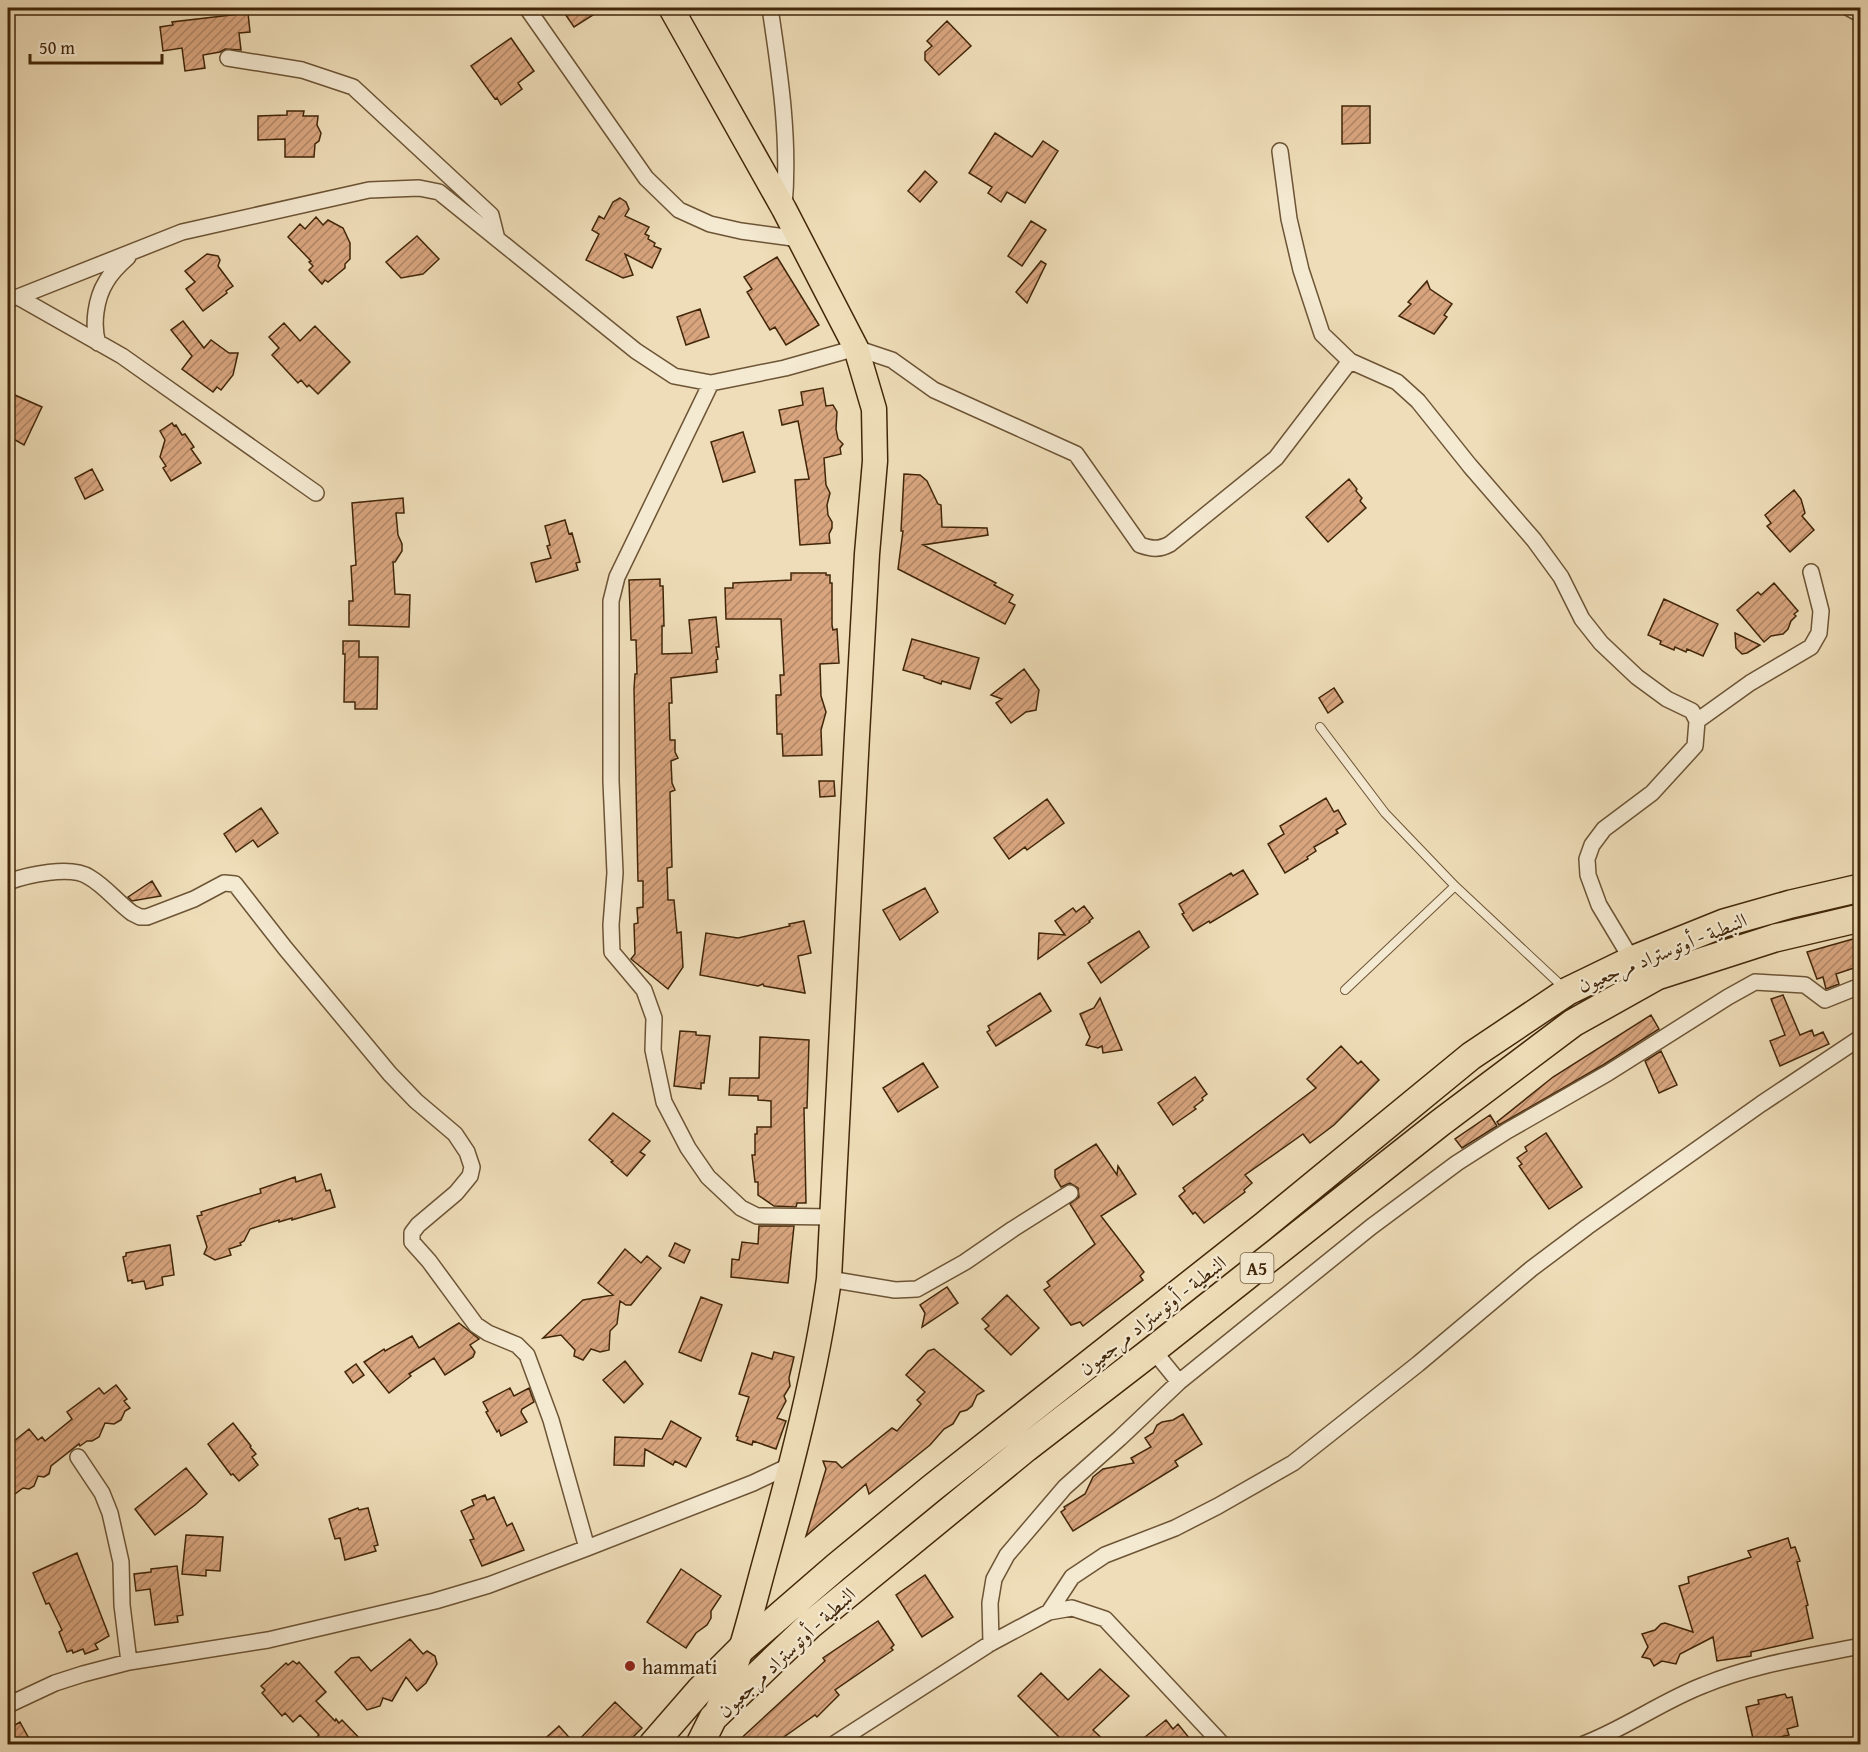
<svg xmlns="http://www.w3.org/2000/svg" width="1868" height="1752" font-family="'Gentium Book Plus',Amiri,serif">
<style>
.building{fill:url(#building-hatch);stroke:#422609;stroke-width:1.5}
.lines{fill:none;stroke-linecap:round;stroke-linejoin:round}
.lane-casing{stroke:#6d5435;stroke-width:10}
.street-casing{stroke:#6d5435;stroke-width:18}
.primary-casing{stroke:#422609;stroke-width:27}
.highway-casing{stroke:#422609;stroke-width:30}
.lane{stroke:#f4e9d1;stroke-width:8}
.street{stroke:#f4e9d1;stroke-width:15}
.primary{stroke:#eeddb8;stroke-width:24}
.highway{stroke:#eeddb8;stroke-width:27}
.poi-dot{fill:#8f2418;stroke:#f4e9d1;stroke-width:2}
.labels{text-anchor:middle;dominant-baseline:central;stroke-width:4.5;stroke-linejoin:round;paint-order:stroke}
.shield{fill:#f4e9d1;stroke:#776045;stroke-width:1.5}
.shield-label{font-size:18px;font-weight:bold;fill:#422609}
.street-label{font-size:20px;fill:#422609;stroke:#f4e9d1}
.poi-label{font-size:20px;fill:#422609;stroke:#f4e9d1;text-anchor:start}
</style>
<defs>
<pattern id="building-hatch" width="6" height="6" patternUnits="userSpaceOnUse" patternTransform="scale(1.5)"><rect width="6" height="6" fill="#d8a57f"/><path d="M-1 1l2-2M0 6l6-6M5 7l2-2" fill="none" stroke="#b18666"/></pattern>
</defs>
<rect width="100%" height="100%" fill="#eeddb8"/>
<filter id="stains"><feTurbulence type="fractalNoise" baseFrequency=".00333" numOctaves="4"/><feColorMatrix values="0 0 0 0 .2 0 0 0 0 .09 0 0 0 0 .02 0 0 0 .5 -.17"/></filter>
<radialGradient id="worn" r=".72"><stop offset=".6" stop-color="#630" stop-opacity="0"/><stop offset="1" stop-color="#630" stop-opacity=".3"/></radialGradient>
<path class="building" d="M561,8H604L574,27Z
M248,13L250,32L239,33L241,50L225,49L220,52L203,55L205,68L185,71L182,48L163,51L160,27L173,25L172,22Z
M947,21L971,46L939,75L925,60V52L932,46L927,41Z
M511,38L534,71L518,83L522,89L501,105L497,98L495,99L471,66Z
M1342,106H1370V143L1342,144Z
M287,111H304L303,116H318L317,125L321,133L319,141L315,144L314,157H285V139L258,140V116L287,115Z
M995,133L1032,157L1043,141L1058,151L1025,203L1007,192L1001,202L988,193L992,187L969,173Z
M925,171L937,182L920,202L908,191Z
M620,198L626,202L629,209L625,216L649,227L645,234L649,236L648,239L655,243L654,246L661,249L652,268L625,254L633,275L623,278L586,260L599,234L592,230L599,216L604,219L613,202Z
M316,217L323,225L328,220L343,228L350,243V259L345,264V268L328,282L325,280L322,284L309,270L313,266L309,262L311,261L288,237L300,224L305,229Z
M1031,221L1046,230L1022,266L1008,256Z
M417,236L439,259L423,274L401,278L386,262Z
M207,254L218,256L220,260L218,266L233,286L226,291L227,293L203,311L186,289L195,282L185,271Z
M777,257L819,325L786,345L775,327L770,330L747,292L752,289L744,277Z
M1041,261L1046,264L1027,303L1016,292Z
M1427,281L1430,289L1452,304L1444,315L1447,317L1434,334L1399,316L1411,304L1408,302Z
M700,309L709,337L686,345L677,317Z
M183,321L204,348L211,340L229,353H238L233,375L221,390L217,387L213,392L182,369L192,356L171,330Z
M284,323L300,341L315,326L350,362L318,394L309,385L307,387L301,380L298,383L272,355L279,348L269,337Z
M823,388L826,406L833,405L837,412L836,429L838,439L843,444L840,448L841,454L824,458L826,485L830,493L827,505L828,515L832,522V528L829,534L830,543L800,545L795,480L809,479L798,421L782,425L779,410L803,405L801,392Z
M8,392L42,407L24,445L8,436Z
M172,423L174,426L176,425L182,435L185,434L194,447L191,449L201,463L171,481L163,468L166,466L160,457L165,440L160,431Z
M743,432L755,472L723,482L711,442Z
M92,469L103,490L85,499L75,478Z
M904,474L920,475L927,481L938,504L941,505L942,527L987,528L988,535L923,545L996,583L994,585L1013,595L1009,602L1015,605L1005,624L898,569L903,531H901Z
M1349,479L1357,489L1356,491L1362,498L1360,501L1366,508L1328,542L1306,517Z
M1794,490L1801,499L1805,513L1802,516L1814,530L1790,552L1767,526L1771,523L1765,515Z
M403,498L404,513H396L398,535L402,544V551L395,562H393L395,594L410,595L409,627L349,625V601H353L351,566L356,565L352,503Z
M565,520L569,534L572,533L580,562L576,563L578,570L536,582L531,563L551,558L547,546L550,545L545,526Z
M791,573H826V575H830V583H832V625L833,630L837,629L839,663L820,664L821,696L826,712L821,730L822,755L783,756L782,734H777L776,695H781L780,675H784L781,619H726L725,588H733V583L791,580Z
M660,579V586H663L664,626H662V654L692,653L689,620L716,617L719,647H716L718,659L716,660L717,672L671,678L672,703H669L670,740H675V752L678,758L671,761L672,783L675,790L670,792L672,867L667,868L668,900H674L677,933L681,932L683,967L668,989L631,959L635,954L634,924L638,923L637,908L643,907V881H638L634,689L635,674H637L636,640H631L629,580Z
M1774,583L1798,611L1794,614L1796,616L1791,621L1788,629L1783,634L1771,636L1764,642L1737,610L1758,592L1761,595Z
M1664,599L1718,624L1703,656L1687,649L1686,652L1675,647L1674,650L1660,644L1661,641L1648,635Z
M1735,633L1760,645L1747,653L1742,654L1736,648Z
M912,639L979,658L970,689L942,681L941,684L924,678V676L903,670Z
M343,641H359V657H378L377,709H355V702H344L345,654H343Z
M1024,669L1039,690L1036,710L1026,712L1011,723L996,703L1002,699L991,695Z
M1334,688L1343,702L1328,713L1319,698Z
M819,781H834L835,796L820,797Z
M1326,798L1334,812L1338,810L1346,824L1336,830L1338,833L1314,847L1316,851L1307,857L1308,859L1285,873L1268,844L1284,834L1280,826Z
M1047,799L1064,823L1027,850L1025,847L1009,859L994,838Z
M261,808L278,833L258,847L253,840L236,852L224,834Z
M1243,870L1258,894L1210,923L1209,921L1193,931L1182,914L1184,913L1179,904L1231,873L1233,876Z
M152,881L161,896L132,901L128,897Z
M925,888L938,912L900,940L883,910Z
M1084,906L1093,918L1089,921L1090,922L1038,959L1039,933L1065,935L1055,921L1073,908L1076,912Z
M804,921L811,953L798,956L805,993L764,986L763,984L758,986L700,975L706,933L738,938L790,926L789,924Z
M1139,931L1149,947L1101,983L1088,963Z
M1860,937V966L1836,974L1839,984L1826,989L1823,977L1817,979L1807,952Z
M1040,993L1051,1011L996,1046L987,1032L990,1030L988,1026Z
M1783,995L1800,1035L1812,1030L1814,1036L1823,1032L1829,1044L1780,1066L1770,1041L1785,1035L1771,999Z
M1100,998L1122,1050L1103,1053L1102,1046L1098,1048L1086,1045L1090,1037L1080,1014L1094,1008Z
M1651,1015L1659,1029L1603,1065L1499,1125L1497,1122L1553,1077Z
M680,1031L696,1032V1035L710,1036L704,1083H701V1089L674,1086Z
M760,1037L809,1040L807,1108H804L806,1203H797L796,1207L774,1206L758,1195V1182H755L752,1155H755V1134H757V1127H771V1101L758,1100V1096L729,1095L730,1078H759Z
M1341,1046L1358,1064L1361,1061L1379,1080L1334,1125L1310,1143L1303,1134L1245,1175L1252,1183L1244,1190L1245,1192L1204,1223L1195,1212L1193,1214L1179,1196L1185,1191L1183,1188L1316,1088L1307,1079Z
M1661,1051L1677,1085L1659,1093L1645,1061Z
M923,1063L938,1087L898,1112L883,1088Z
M1195,1077L1207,1094L1202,1098L1203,1100L1194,1107L1196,1109L1173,1125L1158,1103Z
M613,1113L650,1141L640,1152L645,1155L627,1176L611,1162L613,1161L589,1140Z
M1490,1115L1497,1126L1462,1148L1455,1139Z
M1546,1133L1582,1187L1549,1209L1519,1166L1522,1164L1517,1158L1527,1151L1525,1147Z
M1096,1144L1117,1175L1118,1166L1136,1194L1101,1216L1144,1272L1140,1276L1143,1280L1083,1326L1080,1322L1071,1325L1044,1290L1050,1286L1047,1282L1095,1244L1070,1204L1079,1197L1078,1188L1070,1183L1061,1187L1055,1177V1170Z
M321,1174L326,1191L330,1190L335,1207L292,1220V1218L279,1222V1220L250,1229L244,1241L240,1243L241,1245L229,1249L231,1255L215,1260L204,1254L207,1247L197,1216L202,1215L201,1212L261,1193L260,1189L295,1177L296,1182Z
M759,1226H794L788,1283L731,1277L732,1259L739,1260L742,1242L758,1244Z
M675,1243L690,1250L684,1263L669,1256Z
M170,1245L174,1275L162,1277L163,1285L146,1289L144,1281L132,1283V1280L128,1281L123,1257L126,1256V1253Z
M625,1249L641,1263L647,1256L661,1268L631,1305H626L620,1301L617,1324L610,1331L609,1350L600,1352L591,1349L583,1360L574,1356L575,1350L561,1335L543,1338L583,1300L613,1295L598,1283Z
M947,1287L958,1303L922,1327L925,1313L920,1305Z
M1007,1295L1039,1328L1011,1355L985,1329L989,1326L982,1319Z
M701,1297L722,1305L701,1361L679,1352Z
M459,1323L479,1339L470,1345L475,1352L473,1357L445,1375L434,1358L409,1374L411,1376L389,1393L364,1362L384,1349L385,1351L412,1336L419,1348Z
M934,1349L984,1391L977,1395L972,1406L967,1410L960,1412L953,1424L944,1429L930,1445L869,1494L866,1484L806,1536L826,1469L823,1461L836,1462L842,1468L892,1428L897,1431L921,1404L917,1400L925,1392L906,1375L928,1351Z
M774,1352L794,1357L789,1378L790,1386L784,1396L786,1401L777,1418L786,1421L776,1449L753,1441L752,1445L737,1440L738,1437L736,1436L749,1397L739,1394L752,1353L772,1359Z
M625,1361L643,1384L624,1403L603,1380Z
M356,1364L364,1375L353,1383L345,1372Z
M116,1385L127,1399L124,1401L130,1408L125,1411L121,1420L114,1424L105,1423L99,1437L92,1441H87L80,1446L79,1444L51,1466L49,1474L44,1477L38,1476L34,1486L29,1489L23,1488L15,1494L8,1484V1446L29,1429L38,1440L42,1437L45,1441L72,1419L67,1412L99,1388L104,1394Z
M510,1388L514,1396L529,1388L534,1402L522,1409L521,1412L527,1422L501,1436L499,1430L497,1432L486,1412L488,1411L483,1402Z
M1183,1414L1202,1444L1175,1461L1178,1466L1073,1531L1061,1512L1065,1509L1064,1507L1085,1494L1093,1477L1103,1469L1134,1463L1131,1458L1151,1447L1145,1438L1153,1433L1157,1425L1162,1422L1173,1420Z
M671,1421L701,1438L686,1467L675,1461L673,1465L645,1449L644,1466L614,1465L615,1437L662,1439Z
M233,1423L251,1446L250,1447L256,1454L252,1457L258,1465L239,1481L233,1474L231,1475L208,1444Z
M186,1468L207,1494L195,1505L155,1535L135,1509Z
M485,1495L487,1500L494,1497L507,1526L512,1523L524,1550L482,1566L470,1540L474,1539L461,1511L474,1505L472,1500Z
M358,1508L359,1510L368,1508L378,1545L374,1546L376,1551L345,1560L340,1538L335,1539L329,1519Z
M186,1535L223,1537L220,1571L206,1570V1576L182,1574Z
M1788,1538L1791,1548L1795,1547L1800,1561L1797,1562L1808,1605L1806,1606L1813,1638L1751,1652V1656L1717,1661L1713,1637L1680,1654L1676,1664L1662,1661L1654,1666L1650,1659L1642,1657L1648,1647L1642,1634L1655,1630L1661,1624L1665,1623L1693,1632L1679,1586L1689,1583L1688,1577L1751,1557L1748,1551Z
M77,1553L109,1636L95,1644L98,1649L85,1654L83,1649L73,1653L72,1650L67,1652L59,1632L62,1630L49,1603L46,1604L33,1573Z
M177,1566L183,1615L177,1616L178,1622L155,1625L150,1589L136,1591L134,1574L151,1572V1569Z
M681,1569L721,1596L711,1611V1618L707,1625L696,1633L686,1648L647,1622Z
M925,1575L953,1617L922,1637L896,1595Z
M878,1621L894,1645L891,1648L893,1650L835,1690L839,1695L817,1717L815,1715L774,1744H735L825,1661L823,1658Z
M410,1639L423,1654L427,1651L435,1656L437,1664L426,1683L417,1691L406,1677L392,1701L383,1698L380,1706L367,1710L335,1672L351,1658L359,1657L371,1671Z
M293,1661L297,1664L299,1662L326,1692L316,1701L335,1721L336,1719L339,1723L342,1720L365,1744H308L319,1735L300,1715L293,1722L285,1713L282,1716L262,1693L265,1690L261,1686L286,1663L288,1665Z
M1100,1669L1129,1696L1093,1730L1108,1744H1066L1018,1696L1041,1673L1068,1700Z
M1785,1694L1787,1698L1792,1697L1798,1726L1787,1729L1789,1735L1754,1743L1746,1707L1759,1704L1758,1700Z
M615,1702L642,1728L626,1744H539L559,1726L575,1744Z
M1166,1720L1173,1729L1178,1724L1194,1744H1151L1145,1737Z
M20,1722L32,1744H8V1729Z"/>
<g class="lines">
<g class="lane-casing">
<path id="lane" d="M1320,727L1385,813L1455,886L1564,988
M1345,990L1455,886"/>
</g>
<g class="street-casing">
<path id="street" d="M527,8L646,178L679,210L710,224L741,231L800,239
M770,8C780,74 790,140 784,207
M1849,8L1860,14
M228,58L302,70L353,87L491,215L497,239
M1280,151L1289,219L1301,270L1322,334L1350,361L1397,382L1418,401L1470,466L1534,540L1561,577L1582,619L1601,643L1637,677L1667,699L1692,711L1697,721L1695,746L1652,793L1604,829L1592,845L1587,859L1588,875L1599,905L1632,960
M18,297L122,356L316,493
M8,298L18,297L182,232L369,190L419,188L439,192L636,351L674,376L711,383L785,368L856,348L892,360L934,390L1076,454L1140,545C1152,549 1159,550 1170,544L1276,458L1350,361
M98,343C92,325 96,298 106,282C111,273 120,264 128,257
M711,383L617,577L611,601V781L615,873L611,925L612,952L644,990L654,1018L653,1050L664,1102L688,1148L708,1177L741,1208L757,1216L834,1217
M1697,721L1750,683L1811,647L1819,633L1821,611L1811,572
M8,882C27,875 71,865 89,877C105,886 117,902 132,913L140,917H147L194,899L224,883L235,884L285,948L390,1074L416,1101L455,1134L467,1152L472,1167L470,1176L456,1193L418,1225L412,1233V1242L429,1261L476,1325L488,1333L517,1345L527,1355L551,1420L587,1548
M829,1279L895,1290L917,1289L965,1262L1013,1229L1070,1193
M1153,1350L1179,1382
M78,1457L102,1493L110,1513L121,1562L122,1605L129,1662
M1049,1612L1072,1577L1105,1555L1175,1528L1218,1506L1293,1463L1418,1364L1531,1269L1587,1227L1761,1104L1860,1038
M991,1643L990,1603L994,1579L1007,1555L1065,1487L1120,1438L1179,1382L1371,1227L1457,1163L1507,1131L1608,1073L1728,997L1755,982L1805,985L1825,1000L1860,986
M8,1705L55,1683L83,1674L129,1662L268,1640L435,1601L489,1585L587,1548L753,1483L791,1465
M834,1744L991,1643L1049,1612L1072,1608L1105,1619L1222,1744
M1584,1744C1626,1728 1662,1701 1704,1685C1754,1664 1808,1657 1860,1646"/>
</g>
<g class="primary-casing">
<path id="primary" d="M671,8L784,209L856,348L874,409L875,461L867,554L857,735L829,1279C816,1372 792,1464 767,1555C752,1608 741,1662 717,1711"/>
</g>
<g class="highway-casing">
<path id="highway" d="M653,1744L700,1690L740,1650L836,1567L932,1488L1265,1225L1471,1056L1568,991L1632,960L1724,923L1791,904L1860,888
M700,1744L713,1718L810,1625L1026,1448L1153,1350L1440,1123L1573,1023L1657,976L1775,938L1860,918"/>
</g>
<use href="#lane" class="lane"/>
<use href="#street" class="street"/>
<use href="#primary" class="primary"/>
<use href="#highway" class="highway"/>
</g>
<circle class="poi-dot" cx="630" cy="1666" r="6"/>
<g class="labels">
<rect class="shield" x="1240.5" y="1253" width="33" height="30" rx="4.5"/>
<g class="shield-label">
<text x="1257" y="1268">A5</text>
</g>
<g class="street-label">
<text transform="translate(1662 952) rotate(-22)">النبطية - أوتوستراد مرجعيون</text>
<text transform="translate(1152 1315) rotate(-38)">النبطية - أوتوستراد مرجعيون</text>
<text transform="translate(786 1652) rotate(-43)">النبطية - أوتوستراد مرجعيون</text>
</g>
<g class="poi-label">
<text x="642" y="1666">hammati</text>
</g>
</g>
<rect width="1868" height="1752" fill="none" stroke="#eeddb8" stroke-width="30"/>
<rect x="9" y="9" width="1850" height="1734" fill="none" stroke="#422609" stroke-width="3"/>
<rect x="15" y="15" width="1838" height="1722" fill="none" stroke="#422609" stroke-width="1.5"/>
<path d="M30 54v9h132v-9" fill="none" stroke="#422609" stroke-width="3"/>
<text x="39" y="54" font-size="18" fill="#422609" stroke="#f4e9d1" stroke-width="4.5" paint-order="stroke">50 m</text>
<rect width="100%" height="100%" filter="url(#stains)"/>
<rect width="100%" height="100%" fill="url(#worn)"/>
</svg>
